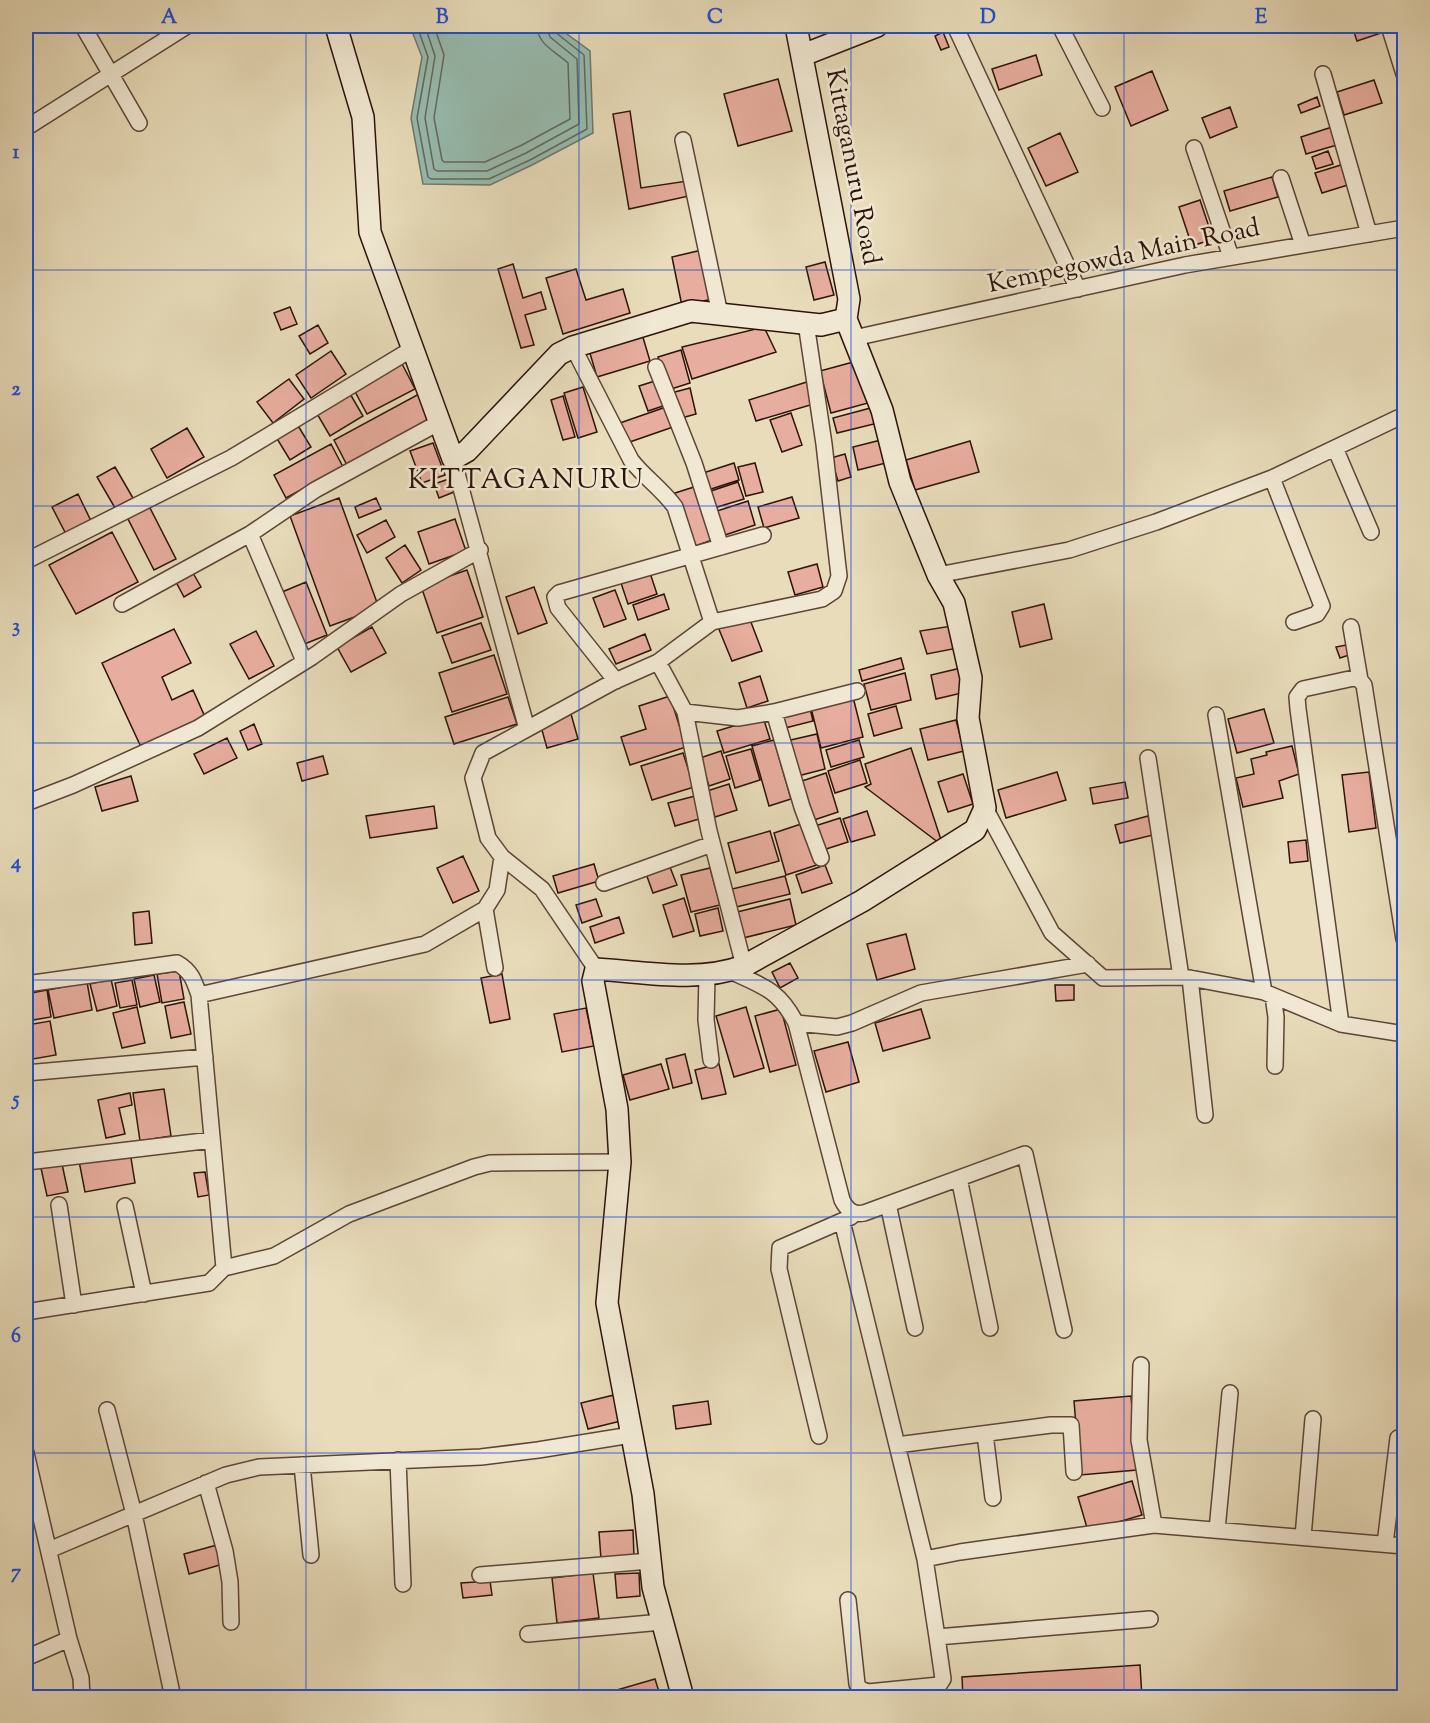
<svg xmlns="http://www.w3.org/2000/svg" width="1430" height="1723" font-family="'Sorts Mill Goudy',serif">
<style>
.water{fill:#97bcb0;stroke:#6d786e;stroke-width:1.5}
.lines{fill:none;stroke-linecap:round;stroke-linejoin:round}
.shore{stroke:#62685d;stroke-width:1.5}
.building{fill:#e7ad9e;stroke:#2d130a;stroke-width:1.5}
.street-casing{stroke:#5c4536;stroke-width:18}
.secondary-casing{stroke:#2d130a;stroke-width:24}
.street{stroke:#f0e8d2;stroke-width:15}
.secondary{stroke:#f0e8d2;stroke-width:21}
.grid{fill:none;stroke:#1d4ed8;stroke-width:1.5;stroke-opacity:0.55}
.labels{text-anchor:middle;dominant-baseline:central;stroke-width:5;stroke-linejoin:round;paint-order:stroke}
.street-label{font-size:26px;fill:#2d130a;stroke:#f0e8d2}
.quarter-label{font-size:28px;letter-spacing:1.5px;fill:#2d130a;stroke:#f0e8d2}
.neatline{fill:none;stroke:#1d4ed8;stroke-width:2}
.grid-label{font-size:20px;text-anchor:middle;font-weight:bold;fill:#1d4ed8}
</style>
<rect width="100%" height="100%" fill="#e8dcba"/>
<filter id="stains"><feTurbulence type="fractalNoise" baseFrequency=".00333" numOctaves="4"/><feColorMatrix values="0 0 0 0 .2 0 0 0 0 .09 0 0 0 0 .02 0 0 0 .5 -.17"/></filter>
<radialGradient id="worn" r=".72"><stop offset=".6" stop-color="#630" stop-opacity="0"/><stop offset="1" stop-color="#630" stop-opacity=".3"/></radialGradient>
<path class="water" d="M410,26H556L590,51L593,133L532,165L490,185L423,184L411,118L422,57Z"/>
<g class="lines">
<path class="shore" d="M417,26L428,57L417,118L428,177L431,179H489L530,160L587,129L584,55L555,32L554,26
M425,26L435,56L425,118L434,169L437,171H487L526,153L579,124L577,59L550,37L546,26
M434,26L444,55L434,118L442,160L444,162H485L522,145L570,119L568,63C555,51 538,45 537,26"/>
</g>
<path class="building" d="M1365,26H1379L1381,33L1357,41L1353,29Z
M943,32L949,47L941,50L935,36Z
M1036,55L1042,75L999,90L992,69Z
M1152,71L1168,110L1131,126L1115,87Z
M778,79L792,131L738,146L724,94Z
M1374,80L1382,103L1344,115L1337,92Z
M1317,97L1320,106L1301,113L1298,105Z
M1230,107L1237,127L1210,138L1202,118Z
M630,111L641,188L687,181L689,196L629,209L613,114Z
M1332,127L1337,145L1306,154L1301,137Z
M1060,133L1078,172L1046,186L1028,148Z
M1328,151L1333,164L1316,169L1312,157Z
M1344,164L1351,184L1322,193L1315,173Z
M1272,177L1278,197L1230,211L1224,191Z
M1200,200L1213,239L1192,246L1179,207Z
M702,250L712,299L682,306L672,257Z
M825,262L834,295L814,300L806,267Z
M513,264L523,298L541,292L546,309L525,315L534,345L521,348L498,269Z
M576,269L586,300L623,289L630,313L563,334L546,278Z
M290,307L297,324L281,330L274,313Z
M318,325L328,343L310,354L299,336Z
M764,327L776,352L692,379L682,347Z
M642,334L650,361L597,377L589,350Z
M681,350L690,383L668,390L658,357Z
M331,351L346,374L311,398L296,375Z
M400,360L415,389L367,414L352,386Z
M857,361L868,403L831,413L820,371Z
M289,379L304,399L273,423L257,402Z
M658,380L666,405L648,411L639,386Z
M810,381L817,403L756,421L749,400Z
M583,387L597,432L578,438L564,393Z
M690,388L696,414L678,419L671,393Z
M349,392L363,416L330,436L316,412Z
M419,394L435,422L349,469L334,440Z
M563,396L575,437L563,440L551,400Z
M878,406L882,422L837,433L833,418Z
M666,407L673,427L624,444L617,424Z
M791,413L802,445L782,452L770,420Z
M297,424L311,447L290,460L276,437Z
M187,428L204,457L167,478L151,449Z
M881,440L886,463L858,470L853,447Z
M970,441L979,472L915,490L906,460Z
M433,443L445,475L422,483L410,451Z
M331,444L343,467L286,498L274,475Z
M845,454L851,477L838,481L831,458Z
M734,463L739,480L705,491L700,474Z
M755,463L763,492L746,496L738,467Z
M115,467L133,498L115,508L97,477Z
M449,479L454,492L439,498L434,484Z
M738,482L744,499L714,508L708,492Z
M694,487L712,540L693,547L675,493Z
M78,494L92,523L67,536L52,507Z
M792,497L799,518L764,528L758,507Z
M339,498L379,608L330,626L290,516Z
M376,498L381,509L359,518L355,507Z
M748,501L755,525L722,536L714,512Z
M149,506L176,559L154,570L127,517Z
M455,519L466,551L429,564L418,532Z
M386,520L395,537L367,553L357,535Z
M112,532L138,582L76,614L49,565Z
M405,545L421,570L402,583L386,558Z
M817,564L823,587L795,595L788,572Z
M467,570L483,617L437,633L421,586Z
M193,573L201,587L184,597L176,582Z
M650,573L657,594L628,604L621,583Z
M306,582L327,635L302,645L282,592Z
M534,587L547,623L518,634L506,597Z
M615,590L626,619L604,627L593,598Z
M664,594L669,609L638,620L633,605Z
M1044,604L1052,639L1020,647L1012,612Z
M749,617L762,651L732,661L718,627Z
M481,623L491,650L452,663L442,636Z
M958,625L963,647L927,654L920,631Z
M372,627L386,653L351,672L337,647Z
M174,629L191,663L162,677L172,700L193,690L205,717L141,747L102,663Z
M256,631L274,666L249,679L230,644Z
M645,634L651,650L616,664L609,649Z
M1346,645L1349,655L1340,658L1336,647Z
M494,655L507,694L452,712L439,673Z
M901,658L904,669L862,681L859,670Z
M961,668L966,692L936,699L931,675Z
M905,673L911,700L871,710L864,684Z
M760,676L768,701L747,708L739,683Z
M852,693L863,737L821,748L810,704Z
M670,696L686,747L630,765L621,737L646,729L639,706Z
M508,697L517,724L454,744L445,717Z
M809,704L813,721L785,728L781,711Z
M896,706L902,728L874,736L868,714Z
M1264,709L1274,743L1237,753L1228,719Z
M571,714L578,739L547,748L540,723Z
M763,717L770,739L724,753L717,731Z
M956,720L964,751L928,760L920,729Z
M254,724L262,744L248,750L240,731Z
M817,734L825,769L794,777L786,741Z
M227,738L237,758L204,774L194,754Z
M774,740L791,799L769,806L752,746Z
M859,740L864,757L831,767L826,750Z
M1292,746L1299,774L1279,781L1283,798L1243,807L1236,778L1254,774L1251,759L1267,755L1266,752Z
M911,748L943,846L865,787L871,784L865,764Z
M751,749L760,780L735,788L726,756Z
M721,751L730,779L709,786L700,758Z
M683,753L694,787L652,800L641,766Z
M323,756L328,774L302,781L297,763Z
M860,760L867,783L835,793L828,771Z
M1057,772L1066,800L1006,818L998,790Z
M1369,772L1376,828L1349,832L1342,775Z
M826,773L838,812L808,822L796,783Z
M963,774L973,804L948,812L938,782Z
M131,776L138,801L102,811L95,787Z
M1125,782L1128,798L1093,804L1090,788Z
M729,784L737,810L715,817L707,791Z
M699,795L706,817L675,826L668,803Z
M434,806L437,828L370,838L366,816Z
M867,811L875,835L851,842L843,819Z
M1148,816L1153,835L1120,843L1115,825Z
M840,818L848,842L823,850L815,826Z
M807,822L820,864L786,875L774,833Z
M770,831L779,861L736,873L728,843Z
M1306,840L1308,861L1290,863L1288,842Z
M463,856L479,891L453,903L437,868Z
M668,862L677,885L653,893L645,871Z
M594,864L599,881L558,893L553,876Z
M825,865L832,883L802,893L796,875Z
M710,868L720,905L691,912L681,875Z
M785,876L790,894L732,908L728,890Z
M684,898L694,931L673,937L663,905Z
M596,899L602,916L582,923L576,905Z
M790,899L796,925L739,939L733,913Z
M718,908L723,931L700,936L695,914Z
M149,911L152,943L135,945L133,913Z
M619,917L624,933L595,943L590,927Z
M906,934L915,969L877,980L867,944Z
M790,963L798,978L780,988L772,972Z
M179,971L184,999L162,1003L157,974Z
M502,974L510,1019L490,1023L481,978Z
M154,975L160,1002L140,1007L134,979Z
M111,979L117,1006L97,1011L90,984Z
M132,980L137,1005L120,1008L115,983Z
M87,982L92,1010L54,1018L48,990Z
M1055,985H1074V1000L1056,1001Z
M47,990L51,1017L27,1021L26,994Z
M184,1002L191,1034L171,1038L165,1006Z
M137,1007L145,1043L122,1048L113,1013Z
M746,1007L764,1068L734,1077L716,1016Z
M586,1008L594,1046L562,1052L554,1014Z
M781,1009L796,1065L770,1072L755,1016Z
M921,1009L930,1038L883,1051L875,1023Z
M50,1021L56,1055L33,1059L27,1025Z
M848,1042L859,1082L826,1092L814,1051Z
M685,1054L692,1083L673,1088L666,1059Z
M661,1064L669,1089L630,1100L623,1075Z
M719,1064L726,1094L702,1099L695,1070Z
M164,1089L171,1136L140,1141L133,1093Z
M130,1093L132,1105L119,1108L125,1134L106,1138L98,1100Z
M130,1152L135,1183L85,1192L79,1161Z
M62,1164L68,1192L47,1196L41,1168Z
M205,1172L209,1195L198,1197L194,1173Z
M618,1394L625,1420L588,1429L581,1403Z
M1131,1396L1137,1470L1080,1475L1074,1401Z
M708,1401L711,1424L676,1429L673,1406Z
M1132,1481L1142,1515L1088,1531L1078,1497Z
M633,1530L634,1557L601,1559L599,1532Z
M217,1545L223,1564L189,1574L184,1554Z
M593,1573L599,1618L557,1623L552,1578Z
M639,1573L640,1596L617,1598L615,1574Z
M490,1581L492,1595L463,1598L461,1583Z
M1140,1665L1142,1698H963L962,1677Z
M655,1679L661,1698H612L610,1692Z"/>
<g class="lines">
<g class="street-casing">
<path id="street" d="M955,26L1078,289
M1060,26L1102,108
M1389,26L1404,74
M84,28L139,123
M1323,74L1369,234
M26,128L187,26
M683,140L720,314
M1194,148L1231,257
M1281,178L1303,245
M854,338L1185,265L1404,228
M573,347L631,460C644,477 662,489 675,507L712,622
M656,367L694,463L721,547
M1335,448L1371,532
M453,459L527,729L483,753L473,778L488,838L502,857L542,889L596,969
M1272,478L1322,606L1317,614L1294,622
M250,534L304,661
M26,561L231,458L412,349
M938,575L1069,550L1156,522L1272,478L1404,415
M122,604L250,534L315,490L440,422
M1351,627L1360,680
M658,662L685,712L709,831L744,966
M616,681L558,608L555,597L559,593L763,535
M685,712L738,718L774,712L857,691
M774,712L802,807L821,858
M1216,715L1264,992
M527,729L613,682L658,662L712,622L822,599L834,591L839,576L824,444L806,323
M1148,758L1181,977
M26,803L73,785L198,728L312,657L401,594L480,550
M985,808L1052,933L1103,978L1181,977L1190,978L1264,992L1341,1024L1404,1034
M604,883L712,844
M485,909L495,968
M730,971C763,986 779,990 796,1023L842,1200C847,1210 853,1215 864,1213L1025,1154L1064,1330
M707,975L706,1020L711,1060
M1190,978L1205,1115
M26,984L177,963C191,971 194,980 199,995
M1273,996L1276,1017L1275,1066
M796,1023L837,1027L852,1023L921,993L1088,964
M1341,1024L1298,709L1297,697L1303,689L1354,678L1360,680L1364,685L1404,939
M26,1073L205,1057
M27,1162L212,1140
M959,1178L990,1328
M888,1204L915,1328
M59,1205L74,1305
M125,1206L144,1294
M842,1221L925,1559L960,1552L1154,1525L1404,1546
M224,1268L274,1256L349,1214L474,1167L490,1163L620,1162
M26,1312L209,1283L224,1268L199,995L425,944L485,909L497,890L502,857
M1141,1365L1139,1440L1154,1525
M107,1410L134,1514L173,1698
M985,1434L993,1498
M819,1436L779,1269L780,1248L851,1217
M897,1445L1051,1425H1071L1074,1472
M26,1453L69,1639L26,1658
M398,1460L403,1584
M302,1465L311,1555
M206,1483L225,1551L230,1582L231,1622
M1217,1530L1230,1393
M1303,1537L1313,1419
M1385,1544L1398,1438
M49,1550L226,1475L259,1467L481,1457L538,1450L631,1435
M925,1559L937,1637L1150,1619
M480,1575L650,1561
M848,1600L857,1684L860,1689L868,1692L939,1685L943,1679L937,1637
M528,1634L662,1622
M69,1639L81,1678L82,1698"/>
</g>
<g class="secondary-casing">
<path id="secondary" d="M336,26L363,117L370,232L453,459L467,451L559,354L573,347L691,311L821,325L846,319
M796,26L849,299L846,319
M803,55L877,26
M683,1698L653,1587L643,1494L607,1303L620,1162L617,1109L593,981L596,969C645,972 697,983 744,966L862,901L975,830L985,808L968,718L971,678L954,603L938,575L900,482L882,410L846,319"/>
</g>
<use href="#street" class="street"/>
<use href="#secondary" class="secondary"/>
</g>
<path class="grid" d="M306,26V1698M579,26V1698M851,26V1698M1124,26V1698M26,270H1404M26,506H1404M26,743H1404M26,980H1404M26,1217H1404M26,1453H1404"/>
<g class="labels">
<g class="street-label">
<text transform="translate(852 167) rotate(79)">Kittaganuru Road</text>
<text transform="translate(1124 257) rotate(-12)">Kempegowda Main Road</text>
</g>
<g class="quarter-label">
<text x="526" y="481">KITTAGANURU</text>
</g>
</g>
<rect width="1430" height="1723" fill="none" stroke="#e8dcba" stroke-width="66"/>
<rect x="33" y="33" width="1364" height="1657" class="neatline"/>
<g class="grid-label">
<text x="169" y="23">A</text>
<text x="442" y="23">B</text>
<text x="715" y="23">C</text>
<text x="988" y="23">D</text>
<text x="1261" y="23">E</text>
<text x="16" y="158">1</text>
<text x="16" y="395">2</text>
<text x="16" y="632">3</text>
<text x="16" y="868">4</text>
<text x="16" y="1105">5</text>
<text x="16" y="1342">6</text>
<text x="16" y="1578">7</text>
</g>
<rect width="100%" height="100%" filter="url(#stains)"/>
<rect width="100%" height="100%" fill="url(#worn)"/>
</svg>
